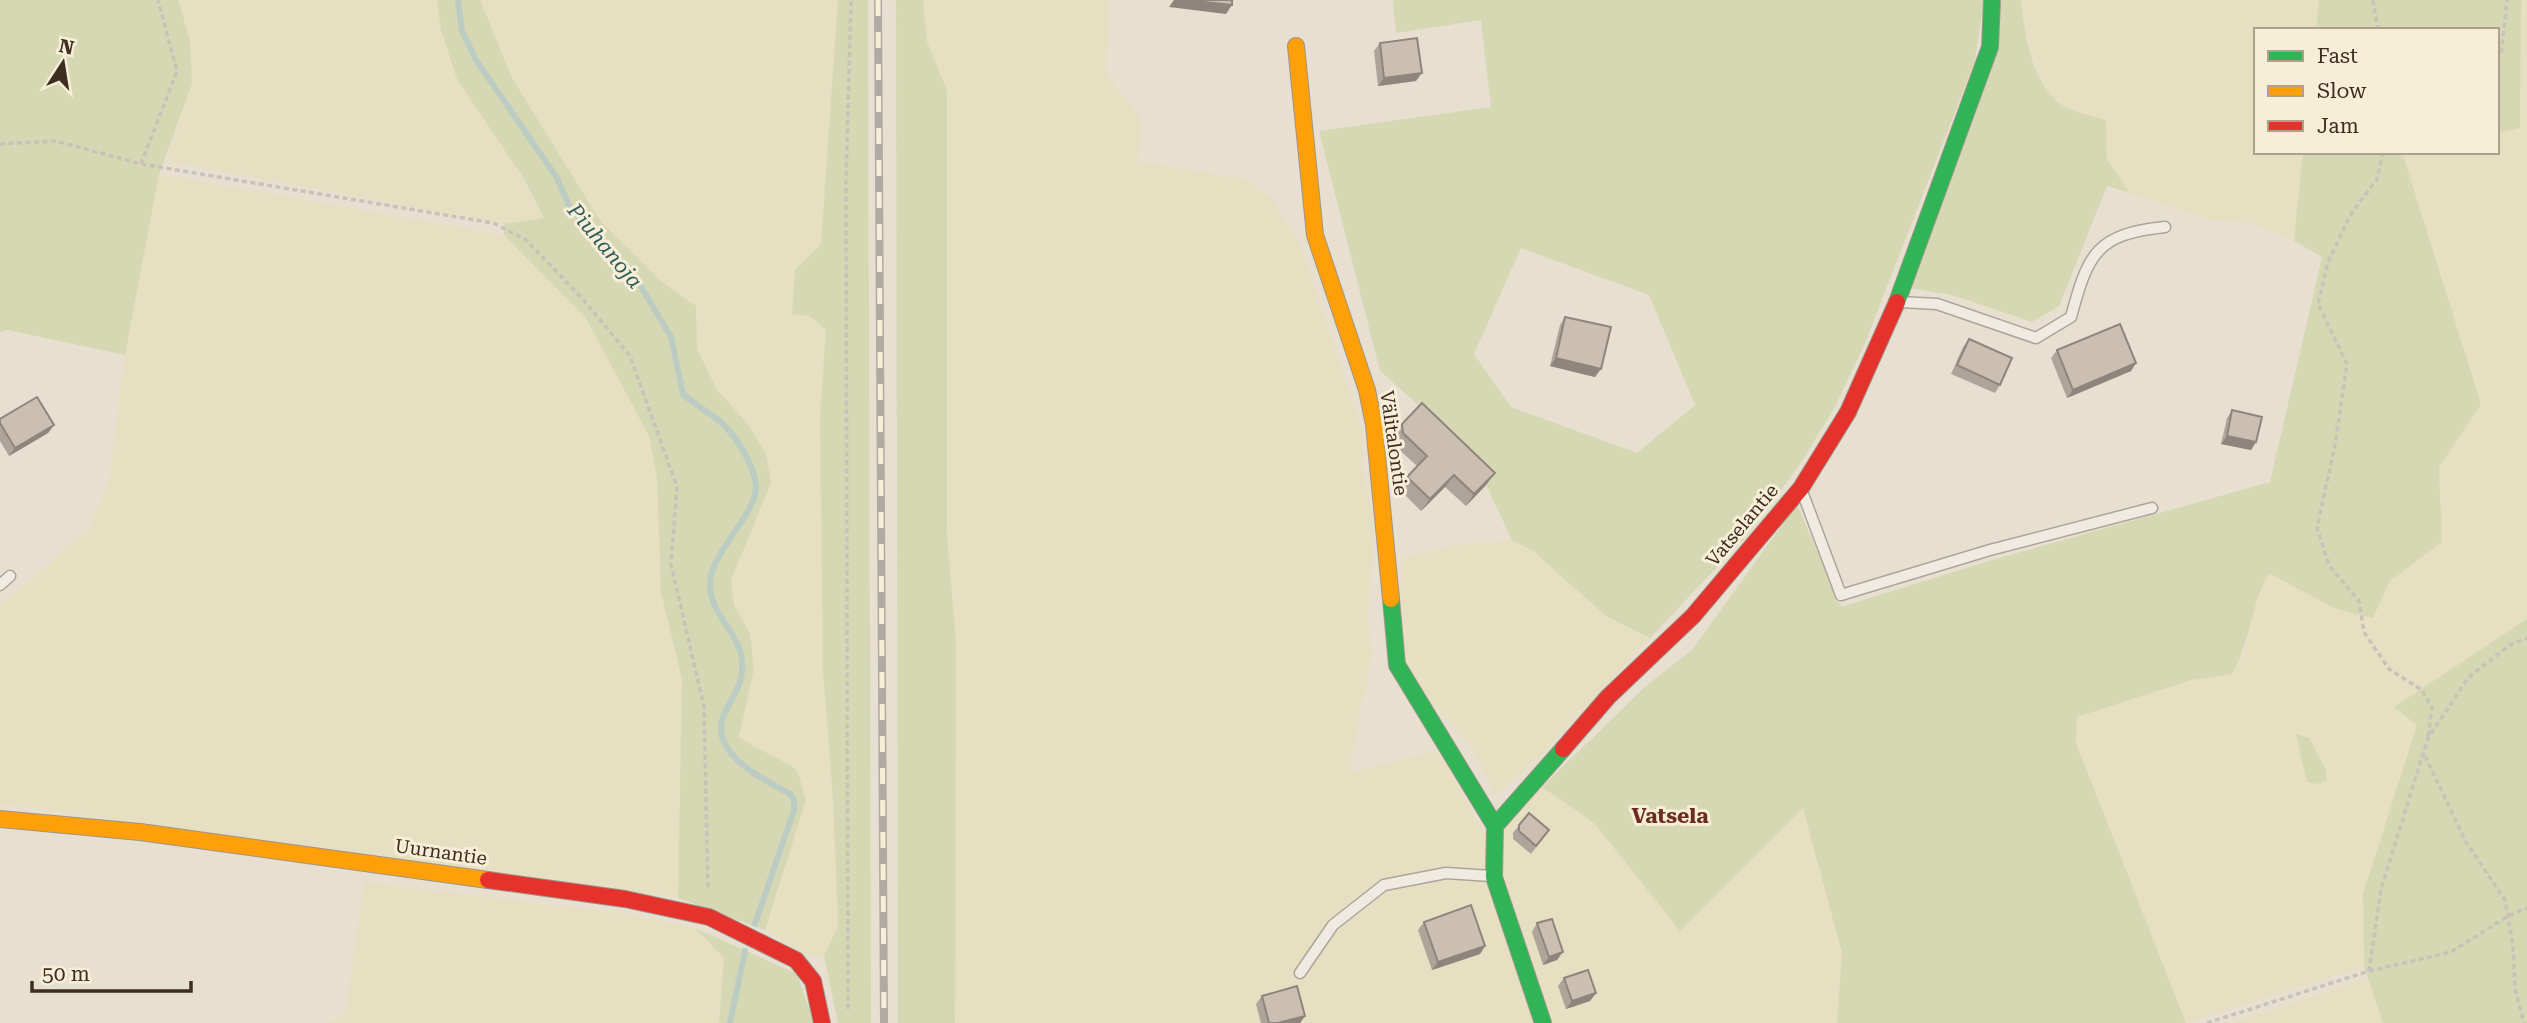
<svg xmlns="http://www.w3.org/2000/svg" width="2527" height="1023" font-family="'Roboto Serif',serif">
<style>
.farmland{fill:#e6dfc2}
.green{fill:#d6d7b3;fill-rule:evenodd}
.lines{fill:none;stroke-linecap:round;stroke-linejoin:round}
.stream{stroke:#bcccc2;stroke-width:6}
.lane-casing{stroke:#ada599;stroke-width:13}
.fast-casing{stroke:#9c958a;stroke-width:18}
.slow-casing{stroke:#9c958a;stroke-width:18}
.jam-casing{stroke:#9c958a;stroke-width:18}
.path{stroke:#c8c2b9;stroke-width:3.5;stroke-dasharray:5 3.5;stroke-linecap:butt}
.lane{stroke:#efebe3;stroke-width:10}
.fast{stroke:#30b455;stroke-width:16}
.slow{stroke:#ff9f0a;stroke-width:16}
.jam{stroke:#e5322d;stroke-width:16}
.rail-casing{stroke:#afaaa2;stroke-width:8}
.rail{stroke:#f7eed8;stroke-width:5;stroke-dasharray:16;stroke-linecap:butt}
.wall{fill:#afa499}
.shaded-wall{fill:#8e867d}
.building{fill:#cbbfb2;stroke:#8e867d;stroke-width:2}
.labels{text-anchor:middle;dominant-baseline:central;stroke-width:6;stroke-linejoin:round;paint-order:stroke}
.street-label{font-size:19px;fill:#3d2e20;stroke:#f7eed8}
.water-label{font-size:21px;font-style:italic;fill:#2f5d5a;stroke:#f7eed8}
.neighbourhood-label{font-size:21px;font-weight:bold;fill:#6b2e1e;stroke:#f7eed8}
</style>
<rect width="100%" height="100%" fill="#e7e0d1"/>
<path class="farmland" d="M178,0H437L441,30L544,219L504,224L166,161L192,84L190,40Z
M480,0H838L821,244L795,270L792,313L810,316L826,330L820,417L823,671L833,797L838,926L824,956L803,955L765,930L774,755L760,751L739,737L750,634L734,605L731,580L770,483L747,423L717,390L697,349L696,306L661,281L601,222L512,78Z
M923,0H1110L1106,73L1142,119L1138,161L1249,180L1273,200L1299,242L1362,430L1363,475L1374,519L1368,620L1372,654L1349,772L1438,751L1484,832L1542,787L1594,823L1680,931L1803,807L1842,953L1837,1023H955L956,640L947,534V90L926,42Z
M2021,0H2319L2316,30H2256V152H2303L2294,241L2249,222L2211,220L2130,193L2107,160L2106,120L2067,108L2047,92L2031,54Z
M2521,0H2527V619L2395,706L2417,725L2363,894L2364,967L2186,1023L2076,743L2077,717L2191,680L2232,674L2244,654L2257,594L2269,573L2336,609L2389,582L2442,542L2439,466L2481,404L2402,152H2497V133L2520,128Z
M159,174L504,235L586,318L649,435L657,476L661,592L682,680L678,898L0,804V605L89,529L108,484L125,355Z
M1512,540L1533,551L1606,616L1650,638L1538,758L1493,798L1488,779L1467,741L1430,702L1402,663L1401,559L1455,545Z
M364,882L634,915L695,928L724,958L719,1023H328L345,1015Z
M2368,978L2383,1023H2232Z"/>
<path class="green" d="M0,0H178L190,40L192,84L159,174L125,355L8,330L0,332Z
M437,0H480L512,78L601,222L661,281L696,306L697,349L717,390L747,423L766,454L771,483L731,580L734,605L750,634L754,669L739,737C758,750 778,757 797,770L806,800L765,930L678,898L682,680L661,592L657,476L649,436L586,318L504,235V224L544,218L524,179L457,79L441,30Z
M838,0H868L871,1023H838L824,956L838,926L833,797L823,671L820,417L826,330L810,316L792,314L795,270L821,244Z
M896,0H923L927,42L947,90V534L956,640L955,1023H898Z
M1393,0H1984L1975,61L1865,343L1835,407L1799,466L1750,532L1650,638L1606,616L1533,551L1512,540L1471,452L1380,371L1319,131L1491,107L1481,20L1396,33ZM1521,248L1649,295L1695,405L1637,453L1511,407L1474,354Z
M2002,0H2021C2025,36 2032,90 2068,108C2080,114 2094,116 2106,120L2107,160L2130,193L2107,186L2059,306L2032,322L1952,295L1910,288Z
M2319,0H2521L2520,128L2497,133V30H2316Z
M2303,152H2402L2481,404L2439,467L2442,542L2389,582L2373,618L2336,609L2269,573C2250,605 2251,642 2232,674L2191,680L2077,717L2076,743L2186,1023H1837L1842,953L1803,808L1680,931L1594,823L1542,787L1647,685L1692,650L1797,504L1841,607L1992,560L2270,482L2322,257L2294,241Z
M2527,619V1023H2383L2364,967L2363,894L2417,725L2394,707Z
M2296,734L2309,738L2326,770L2327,780L2319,784L2307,782Z
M695,928L797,974L814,1023H719L724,958Z"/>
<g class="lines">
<path class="stream" d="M458,0L462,31L476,60L557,178L570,208L637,280L671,337L683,394C694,404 706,411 717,419C734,432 755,465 756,487C756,503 741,522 733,534C724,549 711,565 710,582C709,613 734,627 741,654C746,679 736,691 725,712C706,752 761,778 790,794L794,800V810L755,924
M730,1023L745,951"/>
<g class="lane-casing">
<path id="lane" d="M1900,302L1937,304L2036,338L2071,317C2088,254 2096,234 2165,227
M1803,494L1841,595L1990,550L2152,508
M0,585L10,576
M1300,973L1333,925L1384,885L1446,873L1491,876"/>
</g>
<g class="fast-casing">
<path id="fast" d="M1897,302L1990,47L1992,0
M1391,599L1397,665L1495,826
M1543,1023L1494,877L1495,826L1563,749"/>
</g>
<g class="slow-casing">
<path id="slow" d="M1296,46L1315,235L1367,390L1374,425L1391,599
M0,819L140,832L488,880"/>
</g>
<g class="jam-casing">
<path id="jam" d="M1563,749L1608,697L1693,616L1801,488L1848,412L1897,302
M488,880L625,899L709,917L796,960L813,981L822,1023"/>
</g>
<path class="path" d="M2373,0L2378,30
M2497,60L2501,55L2507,0
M0,144L56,141L141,164L493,223L525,239L581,297L630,356L677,487L671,564L704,707L708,890
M2383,152L2377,179L2351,214L2328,262L2318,304L2347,364L2335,445L2317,528L2329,565L2359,601L2364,632L2389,669L2422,690L2432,708L2428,738
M141,164L177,71L158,0
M2425,756L2466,842L2505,900L2513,946L2515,989L2524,1023
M2369,971L2451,952L2508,916L2527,908
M848,1009L846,180L851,0
M2207,1023L2369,971L2381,889L2428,738L2468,678L2510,645L2527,638"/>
<use href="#lane" class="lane"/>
<use href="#fast" class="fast"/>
<use href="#slow" class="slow"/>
<use href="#jam" class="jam"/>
<g class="rail-casing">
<path id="rail" d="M878,0L884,1023"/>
</g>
<use href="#rail" class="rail"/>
</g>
<path class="wall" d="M1380,43L1416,81L1378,86L1374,51Z
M1565,317L1595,377L1550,366L1560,325Z
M1969,339L2000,385L1995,393L1951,374L1963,347Z
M2057,350L2136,363L2131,371L2067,398L2051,358Z
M2232,410L2256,442L2251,450L2221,444L2227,418Z
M0,419L54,425L48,433L9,456L0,441Z
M1402,424L1486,485L1466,506L1445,487L1421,511L1399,489L1407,477L1417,466L1394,445V436Z
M1519,825L1549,830L1531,854L1513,839V833Z
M1424,922L1485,946L1480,954L1432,970L1418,930Z
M1537,923L1557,960L1543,965L1532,932Z
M1564,978L1596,993L1590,1001L1566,1009L1558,986Z
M1262,996L1305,1016L1300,1023H1261L1256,1004Z"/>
<path class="shaded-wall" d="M1174,0H1186L1232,5L1226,14L1169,7Z
M1422,73L1416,81L1378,86L1384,78Z
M1556,358L1601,369L1595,377L1550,366Z
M2136,363L2131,371L2067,398L2073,390Z
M54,425L48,433L9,456L15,448Z
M2227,436L2256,442L2251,450L2221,444Z
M1495,473L1486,485L1466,506L1474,494Z
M1454,475L1445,487L1421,511L1430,499Z
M1485,946L1480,954L1432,970L1438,962Z
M1563,952L1557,960L1543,965L1549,957Z
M1596,993L1590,1001L1566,1009L1572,1001Z
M1305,1016L1300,1023H1278Z"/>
<path class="building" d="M1186,0H1232V5Z
M1417,38L1422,73L1384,78L1380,43Z
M1565,317L1611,327L1601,369L1556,358Z
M2120,324L2136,363L2073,390L2057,350Z
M1969,339L2012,358L2000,385L1957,365Z
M37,397L54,425L15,448L0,423V419Z
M1422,403L1495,473L1474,494L1454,475L1430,499L1407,477L1427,456L1403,433L1402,424Z
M2232,410L2262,417L2256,442L2227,436Z
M1529,813L1549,830L1536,846L1519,831V825Z
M1471,905L1485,946L1438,962L1424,922Z
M1552,919L1563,952L1549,957L1537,923Z
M1588,970L1596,993L1572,1001L1564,978Z
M1297,986L1305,1016L1278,1023H1269L1262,996Z"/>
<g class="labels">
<g class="street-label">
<text transform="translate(1394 443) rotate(82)">Välitalontie</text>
<text transform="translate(1742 525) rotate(-50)">Vatselantie</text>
<text transform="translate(441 852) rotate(8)">Uurnantie</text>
</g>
<g class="water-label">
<text transform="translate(605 246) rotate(50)">Piuhanoja</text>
</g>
<g class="neighbourhood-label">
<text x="1670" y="816">Vatsela</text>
</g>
</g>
<rect x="2254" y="28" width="245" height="126" fill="#f7eed8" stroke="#ada18e" stroke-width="2"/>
<rect x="2268" y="51" width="35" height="10" fill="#30b455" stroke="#ada18e" stroke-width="2"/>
<text x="2317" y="63" font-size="21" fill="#3d2e20">Fast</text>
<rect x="2268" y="86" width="35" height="10" fill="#ff9f0a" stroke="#ada18e" stroke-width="2"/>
<text x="2317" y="98" font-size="21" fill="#3d2e20">Slow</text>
<rect x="2268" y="121" width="35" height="10" fill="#e5322d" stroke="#ada18e" stroke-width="2"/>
<text x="2317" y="133" font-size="21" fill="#3d2e20">Jam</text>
<g transform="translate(63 63) rotate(12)" stroke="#f7eed8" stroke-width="5" paint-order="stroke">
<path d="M0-5L12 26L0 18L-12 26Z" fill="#3d2e20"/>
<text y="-10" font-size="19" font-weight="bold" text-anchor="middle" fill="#3d2e20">N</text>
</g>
<path d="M32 981v10h159v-10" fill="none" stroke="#3d2e20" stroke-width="3.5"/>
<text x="42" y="981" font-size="21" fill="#3d2e20" stroke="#f7eed8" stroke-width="5" paint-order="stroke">50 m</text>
</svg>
